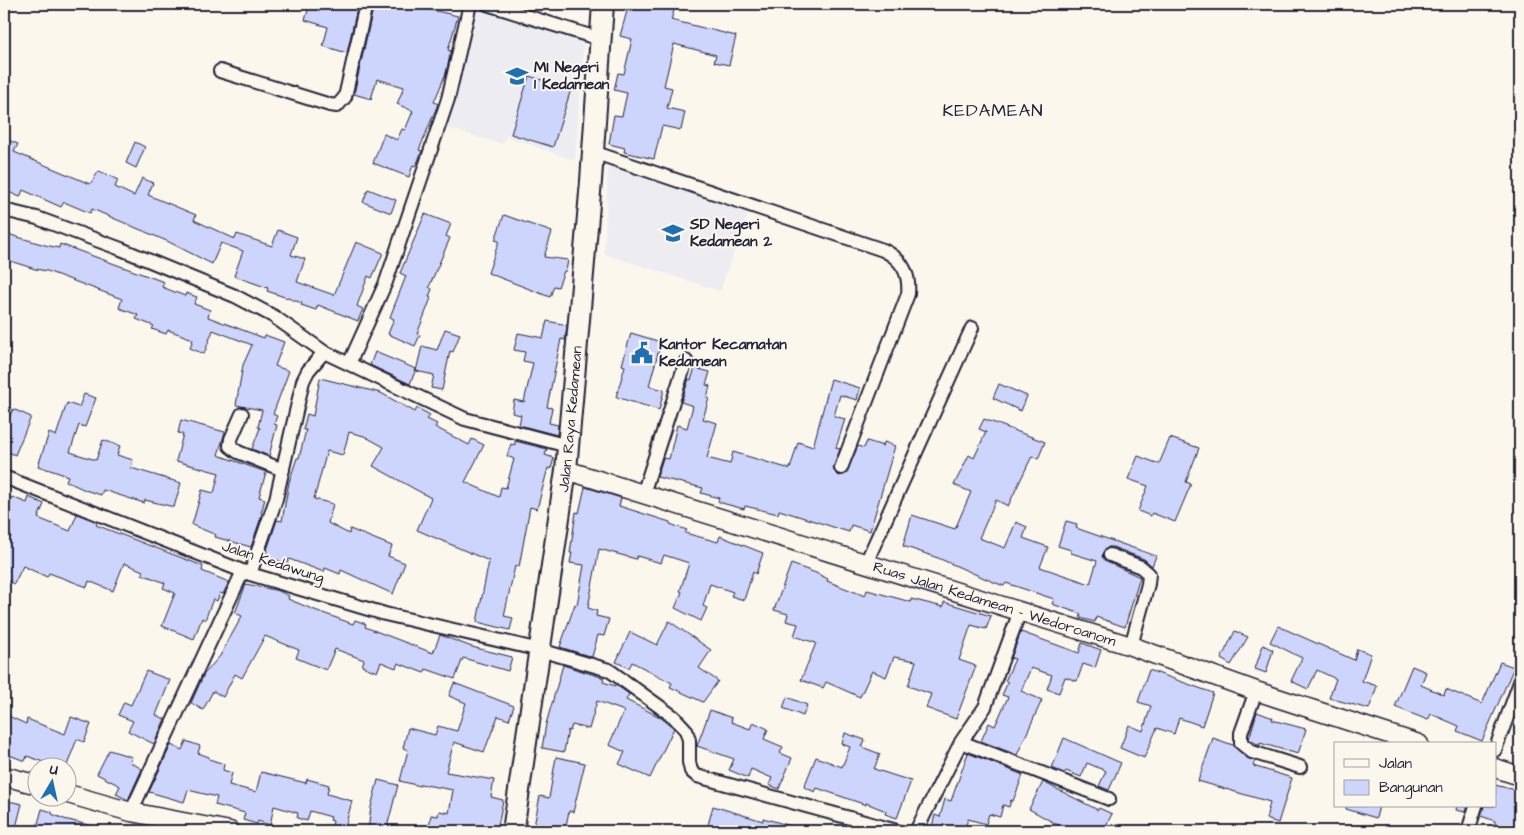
<svg xmlns="http://www.w3.org/2000/svg" width="1524" height="835" font-family="'Architects Daughter',sans-serif">
<style>
.built{fill:#ededf1}
.building{fill:#cdd5fd;stroke:#22223b}
.lines{fill:none;stroke-linecap:round;stroke-linejoin:round}
.minor-casing{stroke:#22223b;stroke-width:16}
.secondary-casing{stroke:#22223b;stroke-width:21}
.trunk-casing{stroke:#22223b;stroke-width:24}
.minor{stroke:#fbf7ec;stroke-width:12}
.secondary{stroke:#fbf7ec;stroke-width:18}
.trunk{stroke:#fbf7ec;stroke-width:20}
.labels{text-anchor:middle;dominant-baseline:central;stroke-width:4;stroke-linejoin:round;paint-order:stroke}
.poi-label{font-size:15px;font-weight:bold;fill:#22223b;stroke:#fbf7ec;text-anchor:start}
.street-label{font-size:15px;fill:#22223b;stroke:#fbf7ec}
.quarter-label{font-size:18px;letter-spacing:1px;fill:#22223b;stroke:#fbf7ec}
</style>
<rect width="100%" height="100%" fill="#fbf7ec"/>
<filter id="ink" filterUnits="userSpaceOnUse"><feTurbulence type="fractalNoise" baseFrequency=".02" numOctaves="2"/><feDisplacementMap in="SourceGraphic" scale="10" xChannelSelector="R" yChannelSelector="G"/><feConvolveMatrix kernelMatrix="1 2 1 2 8 2 1 2 1" color-interpolation-filters="sRGB"/></filter>
<g filter="url(#ink)">
<path class="built" d="M477,4H513L585,26L575,161L507,136L502,144L437,125Z
M608,164L749,212L720,291L604,254Z"/>
<path class="building" d="M310,4H358L347,53L323,46L328,27L305,20Z
M374,4H406L458,16L448,50L451,51L446,73L434,102L438,104L419,150L422,151L416,166L413,165L409,177L373,163L384,134L397,140L402,129L405,130L413,111L397,104L404,87L377,79L371,99L354,94Z
M629,4H676L671,20L736,36L729,65L714,62L716,55L674,44L664,86L672,88L667,108L685,112L681,130L662,126L654,159L624,152L625,148L609,144L614,115L622,116L627,93L614,90L618,73L624,74L632,39L620,36Z
M529,76L571,89L553,147L511,134Z
M8,140L18,144L14,152L90,184L99,171L118,180L115,187L134,196L142,178L153,183L148,195L196,215L194,220L235,239L237,234L272,246L278,230L297,237L291,255L305,259L297,282L334,295L356,242L383,253L372,278L368,276L357,306L363,309L358,321L318,305L316,310L301,305L302,303L267,291L268,288L234,276L243,251L221,243L212,264L169,242L92,209L90,213L64,202L61,207L23,190L20,197L4,190V147Z
M135,142L145,147L136,168L126,163Z
M368,189L396,200L391,213L363,202Z
M425,214L451,224L446,236L450,238L429,287L432,289L429,297L431,298L421,324L417,334L420,335L415,346L388,334L394,319L390,317L406,276L400,273Z
M504,215L552,232L544,257L568,260L566,271H564L558,287L554,286L550,297L488,273L499,241L495,240Z
M4,233L45,245L59,248L60,244L164,282L162,287L185,296L186,293L197,297L194,304L210,310L208,317L264,338L265,335L284,342L275,366L289,371L273,414L277,416L274,424L277,425L269,456L252,449L260,428L258,427L262,410L236,405L243,365L252,345L213,330L204,354L190,348L193,339L168,330L166,334L152,329L154,326L136,319L138,315L119,308L122,299L47,271L35,269L4,259Z
M547,321L567,325L565,340L561,339L547,407L552,408L549,423L558,425L557,435L519,425L521,415L512,413L514,400L524,402L533,363L523,361L525,352L514,350L518,333L543,338Z
M445,329L460,334L453,352L450,351L442,390L431,388L434,375L416,371L422,346L437,350Z
M631,333L661,342L649,386L664,390L659,410L616,397L625,366L622,365Z
M375,352L416,369L410,384L370,365Z
M695,368L710,372L706,385L710,386L707,398H709L703,419L717,423L707,458L730,464L733,452L790,469L798,442L813,447L831,379L860,388L857,400L840,395L834,416L845,419L836,448L840,449L833,469L839,476L846,474L858,446L864,448L867,441L883,446L884,442L895,446L870,531L851,525L849,532L779,510L778,514L745,506L744,509L718,502L719,498L701,493L703,488L657,477L663,458L669,459L677,425L687,428L693,406L681,402L689,379L691,380Z
M320,378L381,393L415,412L417,408L430,415L427,419L437,424L435,427L469,445L472,439L484,445L465,482L499,497L501,487L506,488L514,459L507,456L511,444L515,445V441L547,449L545,455L554,458L551,469L548,468L537,509L530,507L519,567L515,566L504,616L513,618L510,630L477,622L489,561L417,530L431,498L373,466L384,447L364,436L349,432L343,455L327,451L314,499L333,504L328,523L349,534L350,529L392,546L388,556L405,563L393,594L341,570L340,574L325,568L324,572L289,559L287,564L265,556L277,520L282,521L289,482L297,458H299L306,430H303L307,414L313,416Z
M999,384L1027,396L1021,411L993,398Z
M84,394L96,398L85,427L79,425L70,452L96,460L103,440L120,446L117,455L133,460L131,468L181,483L174,507L145,500L144,503L103,490L101,495L85,490L66,481L68,476L38,466L49,433L56,436L67,403L79,407Z
M13,409L31,417L15,455L4,450V416L9,418Z
M984,419L1045,442L1038,459L1032,456L1008,506L996,500L979,538L1005,548L1016,522L1027,527L1023,538L1048,547L1040,567L1090,584L1097,561L1071,553V550L1058,546L1066,521L1077,524L1076,528L1156,556L1152,566L1144,559L1113,547H1108L1103,552L1102,557L1107,562L1140,577L1125,627L1096,617L1095,622L1080,618L1081,614L1052,604L1054,599L1006,583L1004,586L991,581L938,558L903,546L912,515L955,529L971,492L954,485L969,455L974,458L986,432L979,429Z
M181,420L225,432L218,455L266,472L259,497L265,499L261,513L262,514L251,547L215,537L216,535L192,525L202,490L214,493L219,473L176,461L183,434L178,433Z
M1170,438L1199,448L1186,482L1191,484L1175,522L1152,513L1151,516L1138,511L1148,486L1128,479L1138,456L1159,464Z
M585,487L621,498L619,506L670,522V524L687,530L685,533L718,542L720,536L763,553L756,574L753,572L744,600L731,596L733,592L710,584L703,606L707,608L701,621L675,608L682,592L680,591L689,563L664,555L661,563L637,556L636,559L599,549L588,608L597,611L596,616L609,619L604,636L598,635L592,657L560,647L575,604L577,605L584,565L570,563L572,553H570L576,512L579,513Z
M12,497L27,503L29,497L44,504L38,518L70,531L77,514L97,522L96,525L203,566L202,571L229,582L223,594L220,593L217,601L213,599L205,620L202,618L194,639L162,626L175,593L163,588L165,583L142,574L143,571L124,563L113,591L89,581L87,587L49,573L47,577L23,566L14,584L4,579V552L11,535L4,532V515Z
M791,564L816,573L828,579L827,581L865,596L867,590L911,602V599L943,607L944,602L991,616L986,629L971,625L959,660L976,666L956,719L926,708L931,694L908,686L916,661L894,657L886,677L872,671L860,697L826,682L823,688L801,680L816,643L794,636L798,624L786,621L788,614L774,610Z
M246,584L279,591L289,596L288,599L312,609L353,624L355,620L366,624L365,627L433,653L440,635L472,647L512,657L508,671L463,658L455,679L426,669L424,673L398,663L396,668L381,662L377,672L362,666L364,660L335,649L326,670L296,658L299,650L265,636L242,678L235,674L223,697L213,691L203,710L191,703L204,674L220,656L242,616L235,613Z
M669,621L711,650L699,668L718,681L703,702L670,687L672,683L632,662L629,668L616,662L630,632L657,645Z
M1278,626L1354,660L1357,649L1371,654L1362,681L1377,686L1369,709L1329,698L1336,679L1317,670L1308,689L1291,681L1302,658L1270,642Z
M1235,631L1248,637L1231,665L1221,659Z
M1021,632L1079,653L1082,643L1101,650L1095,668L1083,664L1077,681L1065,677L1059,693L1047,689L1052,675L1031,668L1021,691L1042,700L1017,755L981,741L989,723L995,726L1008,697L1002,695L1008,682L1005,681L1015,659L1011,658Z
M1263,645L1273,650L1266,673L1255,669Z
M1500,662L1514,667L1482,741L1457,731L1459,726L1431,714L1428,720L1395,707L1412,666L1426,672L1421,685L1444,695L1446,689L1482,704Z
M563,665L604,678L603,682L619,687L629,694L626,700L660,717L674,728L650,778L619,764L625,752L609,745L624,711L597,701L589,729L572,725L570,731L568,730L564,752L542,748L546,724Z
M1149,670L1213,693L1202,726L1179,718L1174,734L1157,728L1144,758L1120,748L1129,725L1143,731L1151,706L1138,702Z
M146,671L170,680L156,715L165,719L154,744L128,731L133,721L118,715L124,702L131,705Z
M454,683L514,706L509,720L498,716L484,752L454,742L446,772L494,780L491,797L503,800L497,831H434L435,828L429,827L431,815L438,816L439,811L449,813L453,790L420,784V786L400,781L408,750L403,748L408,728L435,735L438,726L457,731L466,703L449,696Z
M787,697L807,705L803,716L783,708Z
M710,710L732,718L731,722L750,729L753,722L768,729L764,739L783,747L780,753L792,758L779,789L769,785L772,778L751,769L748,778L729,770L734,759L697,746Z
M1257,712L1273,718L1272,720L1306,729L1298,754L1260,743V746L1249,739Z
M4,714L26,724L27,719L65,734L71,717L91,724L84,742L77,739L66,768H59L27,756L25,761L4,753Z
M845,733L865,740L862,747L880,754L874,769L911,781L897,818L885,814L886,811L866,803V805L817,788L815,792L804,787L816,757L842,767L850,747L842,744Z
M1064,738L1121,763L1109,790L1099,786L1106,771L1087,763L1081,777L1066,771L1064,773L1052,768Z
M1213,738L1233,745L1247,758L1255,761L1253,766L1292,778L1278,823L1266,819L1270,802L1198,781Z
M186,741L200,746L198,753L209,757V759L224,764L223,770L232,773L229,785L256,792L261,772L306,783L307,779L329,785L327,794L352,801L344,831H331L333,821L330,820L331,817L310,811L307,821L297,818L298,813L274,806L270,825L258,821L257,824L243,820L245,813L215,805L217,797L188,790L184,802L149,792L171,745L182,750Z
M109,750L132,757L130,762L142,769L128,800L116,794L120,786L97,774Z
M968,753L1023,775L1013,801L1011,800L1009,807L1003,805L1000,817L989,814L986,824L968,819L964,831H931L935,815L940,817L945,799L951,801Z
M556,757L585,763L573,812L569,811L565,831H533L540,796L549,798Z
M378,780L398,785L386,831H368L371,807Z
M1043,782L1098,810L1099,808L1112,814L1103,831H1069L1029,809Z
M1495,785L1520,791V831L1495,825V821L1481,816L1484,806H1495Z
M4,800L22,804L15,831H4Z
M713,806L763,821V818L798,828V831H714L707,829Z
M1346,806H1379L1376,818L1346,809Z
M1457,806H1467L1465,812L1456,810Z
M42,809L52,812V814L64,819L97,827L96,831H36Z"/>
<g class="lines">
<g class="minor-casing">
<path id="minor" d="M487,4L600,39
M220,71L330,105L337,106L345,97L366,4
M593,152L883,250C902,259 910,273 908,294L841,468
M4,210L37,218L121,249L235,296L273,316L324,352L465,419L568,446
M349,364L386,282L448,99L470,4
M242,414L231,439L230,446L238,452L283,470
M4,477L250,574L385,614L540,650L609,670L674,717L686,730L689,740V762L691,771L697,776L897,831
M643,494L686,361
M1110,555L1141,567L1149,574L1148,584L1131,646
M866,563L972,328
M250,574L276,499L303,381L308,371L324,352
M1256,691L1241,733V743L1252,752L1300,767
M961,742L1109,799
M1495,750L1520,682
M131,812L243,571
M916,831L961,742L985,707L1020,611
M1468,831L1476,806"/>
</g>
<g class="secondary-casing">
<g id="secondary">
<path id="s1" d="M566,470L1131,646L1256,691L1419,744"/>
<path d="M1495,768L1520,776"/>
<path d="M4,776L38,785"/>
<path d="M68,794L131,812L230,831"/>
</g>
</g>
<g class="trunk-casing">
<g id="trunk">
<path id="s2" d="M513,831L566,470L591,181L603,4"/>
</g>
</g>
<use href="#minor" class="minor"/>
<use href="#secondary" class="secondary"/>
<use href="#trunk" class="trunk"/>
</g>
</g>
<defs>
<g id="school-bare" transform="scale(1.725)"><path d="M0-5L7-2L0 1L-7-2ZM-4 1L0 2.5L4 1V4Q0 6-4 4Z" fill="#1f6fb2" stroke="#fbf7ec" stroke-width="2.5" paint-order="stroke"/></g>
<g id="civic-bare" transform="scale(1.725)"><path d="M-.6-6.5H3V-4.5H.6V-3L4-1V1h2V6H-6V1h2V-1L-.6-3ZM-1.2 2.5V6h2.4V2.5Z" fill="#1f6fb2" stroke="#fbf7ec" stroke-width="2.5" paint-order="stroke"/></g>
</defs>
<g fill-rule="evenodd">
<use href="#school-bare" x="517" y="76"/>
<use href="#school-bare" x="673" y="233"/>
<use href="#civic-bare" x="642" y="353"/>
</g>
<g class="labels">
<g class="poi-label">
<text x="534" y="67">MI Negeri<tspan x="534" dy="17">1 Kedamean</tspan></text>
<text x="690" y="224">SD Negeri<tspan x="690" dy="17">Kedamean 2</tspan></text>
<text x="659" y="344">Kantor Kecamatan<tspan x="659" dy="17">Kedamean</tspan></text>
</g>
<g class="street-label">
<text stroke="none"><textPath href="#s2" startOffset="416">Jalan Raya Kedamean</textPath></text>
<text transform="translate(273 562) rotate(18)">Jalan Kedawung</text>
<text stroke="none"><textPath href="#s1" startOffset="449">Ruas Jalan Kedamean - Wedoroanom</textPath></text>
</g>
<g class="quarter-label">
<text x="993" y="110">KEDAMEAN</text>
</g>
</g>
<rect width="1524" height="835" fill="none" stroke="#fbf7ec" stroke-width="20"/>
<rect x="10" y="10" width="1504" height="815" fill="none" stroke="#22223b" stroke-width="2" filter="url(#ink)"/>
<rect x="1334" y="742" width="162" height="65" fill="#fbf7ec" stroke="#a4a2a5"/>
<rect x="1344" y="759" width="25" height="8" fill="#fbf7ec" stroke="#a4a2a5"/>
<text x="1379" y="768" font-size="15" fill="#22223b">Jalan</text>
<rect x="1344" y="780" width="25" height="15" fill="#cdd5fd" stroke="#a4a2a5"/>
<text x="1379" y="792" font-size="15" fill="#22223b">Bangunan</text>
<g transform="translate(52 782) rotate(9)"><circle r="24" fill="#fbf7ec" stroke="#a4a2a5"/>
<path d="M0-4L9 19L0 12L-9 19Z" fill="#1f6fb2"/>
<text y="-8" font-size="14" font-weight="bold" text-anchor="middle" fill="#22223b">U</text>
</g>
</svg>
